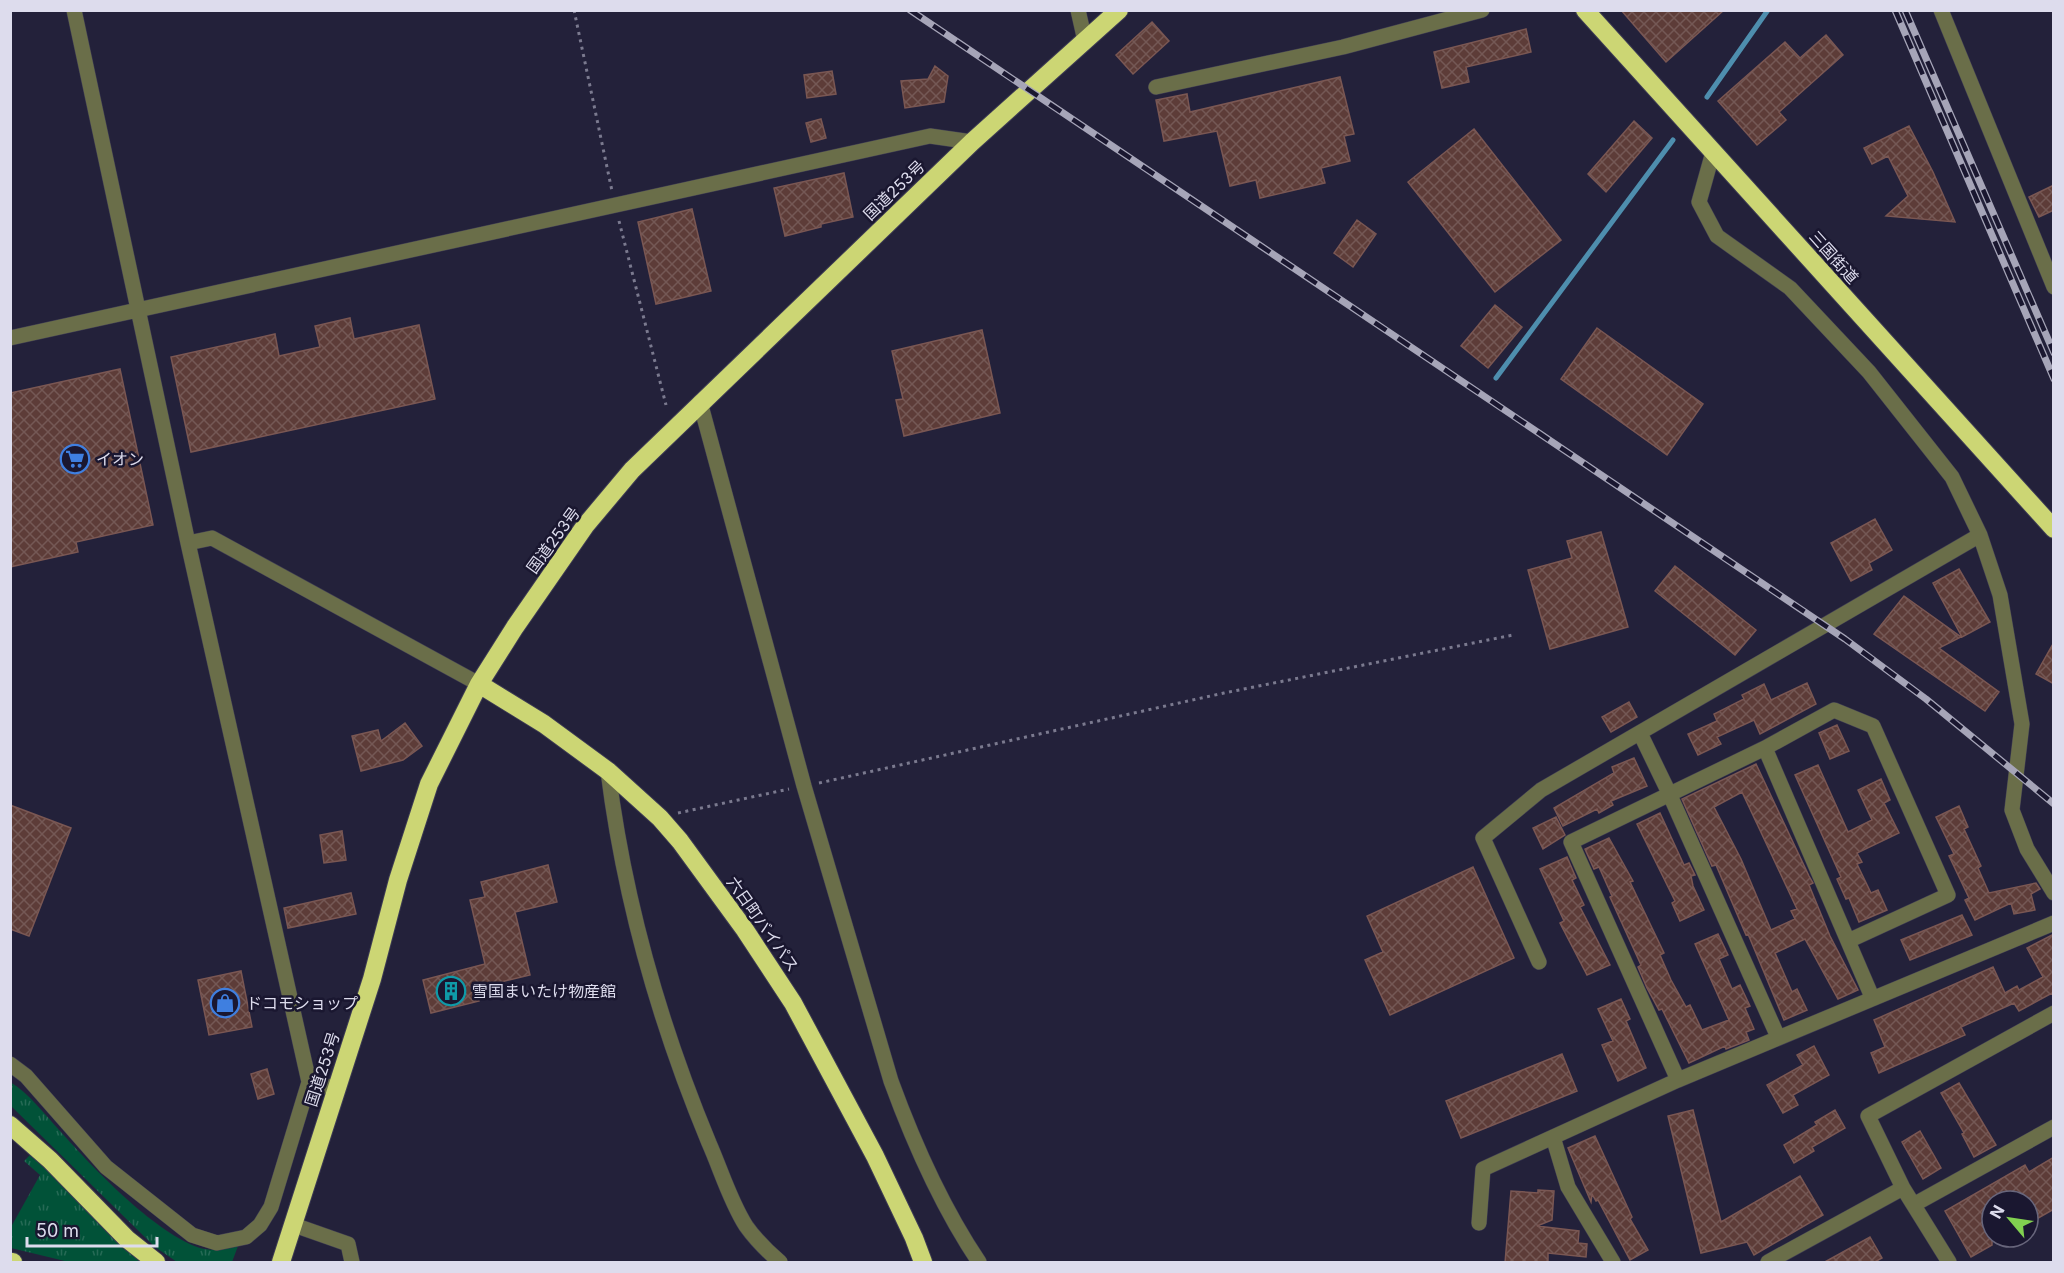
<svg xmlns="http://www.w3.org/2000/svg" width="2064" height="1273" font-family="Inter,'Noto Sans JP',sans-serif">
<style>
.grass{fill:url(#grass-tufts)}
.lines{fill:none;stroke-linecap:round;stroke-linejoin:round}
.stream{stroke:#4e8eae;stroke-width:5}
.building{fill:url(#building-cross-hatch);stroke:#7a5753;stroke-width:1.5;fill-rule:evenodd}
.minor-casing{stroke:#3d3b53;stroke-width:16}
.highway-casing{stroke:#3d3b53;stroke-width:20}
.path{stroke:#7b7a8f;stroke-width:3;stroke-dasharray:3 4.5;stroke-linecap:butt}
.minor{stroke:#6a6e49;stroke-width:15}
.highway{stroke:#ccd674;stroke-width:18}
.rail-casing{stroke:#a6a5b8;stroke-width:7}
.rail{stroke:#1a1730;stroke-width:4.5;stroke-dasharray:14;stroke-linecap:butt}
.labels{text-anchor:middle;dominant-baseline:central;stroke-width:5;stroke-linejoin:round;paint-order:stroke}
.street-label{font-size:16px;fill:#dddced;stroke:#1a1730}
.poi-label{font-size:16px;fill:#dddced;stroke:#1a1730;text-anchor:start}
</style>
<defs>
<pattern id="grass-tufts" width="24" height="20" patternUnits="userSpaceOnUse" patternTransform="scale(1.5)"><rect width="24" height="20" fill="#015238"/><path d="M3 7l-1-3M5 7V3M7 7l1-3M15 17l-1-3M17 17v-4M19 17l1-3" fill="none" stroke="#266a55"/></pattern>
<pattern id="building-cross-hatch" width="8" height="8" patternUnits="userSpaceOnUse" patternTransform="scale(1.5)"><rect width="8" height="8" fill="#5d3c38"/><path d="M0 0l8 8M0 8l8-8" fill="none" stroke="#745855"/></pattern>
</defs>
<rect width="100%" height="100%" fill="#23213a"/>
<path class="grass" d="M10,1082C30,1094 44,1114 60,1131C92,1167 152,1230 197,1247C210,1252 224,1249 238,1246L232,1262H177L155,1247L11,1106Z
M31,1154L72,1189L114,1237L141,1262H69L11,1248V1227L40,1175L24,1161Z"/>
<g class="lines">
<path class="stream" d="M1707,97L1768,10
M1496,378L1673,140"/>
</g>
<path class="building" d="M1621,10H1724L1666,62Z
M1152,22L1169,41L1133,74L1116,55Z
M1526,29L1531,52L1466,67L1469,82L1442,88L1434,52Z
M1826,35L1843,55L1779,112L1786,120L1757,145L1718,101L1785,42L1800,58Z
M935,66L948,76L944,102L905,108L901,81L928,79Z
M832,71L836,94L807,98L804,75Z
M1340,77L1354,134L1344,136L1350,161L1321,168L1325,183L1260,198L1256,180L1230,186L1217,131L1164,141L1156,100L1187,94L1190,112Z
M821,119L826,138L811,142L806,123Z
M1634,121L1652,138L1606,192L1588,174Z
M1909,126L1933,172L1955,222L1886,216L1908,196L1888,156L1872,164L1864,148Z
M1474,129L1561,240L1495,292L1408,182Z
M844,173L853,217L821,224V227L785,236L774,188Z
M2054,185V210L2039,217L2029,197Z
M692,209L711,291L656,304L638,222Z
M1357,220L1376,234L1353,267L1334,253Z
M1495,305L1522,327L1488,368L1461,346Z
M350,318L354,339L419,325L435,399L191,452L171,357L275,334L279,356L320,347L315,326Z
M1597,328L1703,404L1667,455L1561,379Z
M982,330L1000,413L904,436L896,400L903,399L892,351Z
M120,369L153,525L76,542L78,552L10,567V393Z
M1875,519L1892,550L1869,563L1872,570L1851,581L1831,543Z
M1601,532L1628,627L1550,649L1528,570L1572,558L1567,541Z
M1675,566L1756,630L1735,655L1655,591Z
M1959,569L1990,622L1962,637L1933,583Z
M1904,596L1961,637L1939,648L1999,692L1985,711L1874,634Z
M2054,642V684L2036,674Z
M1807,683L1816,704L1760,734L1754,720L1717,737L1721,744L1698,755L1688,734L1717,721L1714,714L1744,699L1742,695L1764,684L1771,700Z
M1629,702L1637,717L1611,732L1602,717Z
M405,723L422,746L403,760L361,771L352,736L378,730L381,741Z
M1837,725L1849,751L1830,759L1819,733Z
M1634,758L1647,786L1611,801L1613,805L1599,813L1597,809L1563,826L1554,808L1614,773L1612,767Z
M1756,764L1809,876L1813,883L1809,885L1830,936L1858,990L1838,999L1805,939L1775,953L1792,992L1797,989L1807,1010L1784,1020L1748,934L1746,935L1716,865L1712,866L1682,799ZM1742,792L1797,909L1791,911L1795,919L1771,930L1741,859L1714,807Z
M1818,765L1848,832L1872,820L1858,790L1881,779L1890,800L1884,803L1899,833L1857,853L1862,862L1857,864L1871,893L1878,890L1887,910L1859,922L1849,898L1846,899L1837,879L1841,877L1795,775Z
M10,805L71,828L29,936L10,929Z
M1959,806L1968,827L1964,829L1981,866L1978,868L1989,893L2036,883L2040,889L2031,894L2035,910L2014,914L2011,903L1975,920L1965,900L1969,898L1949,856L1954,854L1936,817Z
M1660,813L1684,865L1689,863L1695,875L1691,876L1693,886L1704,910L1680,921L1672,903L1675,901L1637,824Z
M1556,817L1565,835L1543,849L1533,828Z
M342,831L346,860L324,863L320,835Z
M1609,838L1633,881L1630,882L1664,953L1660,955L1671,980L1686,1007L1690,1005L1702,1030L1729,1020L1695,944L1718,934L1728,955L1719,959L1732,989L1740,985L1750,1006L1745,1008L1754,1029L1746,1032L1749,1040L1726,1049L1725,1046L1689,1063L1662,1009L1659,1010L1647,988L1638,967L1641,965L1610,897L1612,896L1599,867L1594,869L1585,849Z
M1567,857L1576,878L1572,880L1584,905L1580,907L1610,965L1587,975L1560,923L1564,921L1540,869Z
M548,865L557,902L515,912L530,975L476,988L479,1001L431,1013L423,980L485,964L470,900L485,897L481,882Z
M1473,867L1514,958L1390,1015L1365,960L1383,952L1367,916Z
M351,893L356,914L288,928L284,908Z
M1962,915L1972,935L1910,960L1901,940Z
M2054,934V997L2052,993L2019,1011L2014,1003L1961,1027L1965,1035L1879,1073L1871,1053L1885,1047L1874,1020L1993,967L2005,993L2017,986L2019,990L2043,977L2027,948Z
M241,971L252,1027L209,1035L198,980Z
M1621,999L1630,1019L1626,1021L1646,1068L1618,1081L1602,1045L1613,1041L1598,1009Z
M1814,1046L1829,1075L1793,1095L1798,1105L1783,1113L1767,1085L1803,1065L1797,1055Z
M1562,1054L1577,1091L1461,1138L1446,1101Z
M267,1069L274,1094L258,1099L251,1074Z
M1959,1083L1996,1145L1974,1157L1962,1134L1964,1133L1941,1093Z
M1693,1110L1721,1222L1800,1176L1823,1215L1754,1255L1747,1242L1701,1253L1668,1116Z
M1835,1110L1845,1128L1812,1147L1814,1151L1794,1163L1784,1145L1817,1125L1815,1122Z
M1920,1131L1941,1168L1923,1179L1902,1142Z
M1595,1136L1632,1217L1630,1219L1648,1250L1630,1260L1598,1200L1596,1201L1592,1194L1591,1202L1568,1148Z
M2054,1157V1209L2028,1224V1201H1992V1245L1971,1257L1945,1211L2025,1165L2029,1172Z
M1538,1190L1554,1191L1552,1220L1537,1226L1579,1231L1578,1243L1587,1244L1586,1257L1548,1253V1263H1505L1511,1191L1538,1193Z
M1870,1237L1882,1258L1873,1263H1823Z"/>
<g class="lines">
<g class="minor-casing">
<path id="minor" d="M1078,10L1085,41
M1941,10L2054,287
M1156,87L1343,47L1482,10
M1713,152L1699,202L1717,236L1790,288L1869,372L1952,477L1980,535L2000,595L2022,724L2012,810L2027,849L2054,893
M10,338L930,136L972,142
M700,402L804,786L891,1081C914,1144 942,1207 979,1262
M188,543L212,538L479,684
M1640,733L1669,793L1778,1037
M1765,748L1834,710L1873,726L1948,895L1848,941
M608,771C624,898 660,1025 709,1143C721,1170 730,1201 746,1226C756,1240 767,1251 780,1262
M1539,962L1483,838L1541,790L1980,535
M1872,997L1765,748L1571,842L1678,1080L2054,923
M10,1064L26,1076L106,1167L192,1235L217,1243L246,1237L260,1225L271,1207L309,1082L188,543L74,10
M309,1082L335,1088
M1553,1137L1568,1187L1613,1262
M1915,1204L2054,1127
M1479,1223L1483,1169L1678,1080
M294,1225L348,1244L352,1262
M1768,1262L1903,1188
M1949,1262L1903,1188L1868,1116L2054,1013"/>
</g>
<g class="highway-casing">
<path id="highway" d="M1585,10L2054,529
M479,684L544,724L608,771L660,818L680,841L745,930L793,1003L875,1156L914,1238L923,1262
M10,1125L50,1160L127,1239L156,1262
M10,1262H13
M281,1262L372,979L398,880L429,784L479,684L515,627L585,526L632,470L972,142L1119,10"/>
</g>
<path class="path" d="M574,10L612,191
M619,221L666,405
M819,783L1224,693L1513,635
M678,813L789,789"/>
<use href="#minor" class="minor"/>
<use href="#highway" class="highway"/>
<g class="rail-casing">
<path id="rail" d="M910,10L1845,639L1926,699L2054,804
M1895,10L2054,379
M1905,10L2054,353"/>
</g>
<use href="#rail" class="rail"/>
</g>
<defs>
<g id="supermarket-ring" transform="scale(1.5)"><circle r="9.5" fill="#1a1730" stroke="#3f7fe0" stroke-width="1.5"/><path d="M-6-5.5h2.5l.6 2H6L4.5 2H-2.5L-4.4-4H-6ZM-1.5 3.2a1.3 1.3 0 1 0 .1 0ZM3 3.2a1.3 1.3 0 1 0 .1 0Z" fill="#3f7fe0"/></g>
<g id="building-ring" transform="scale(1.5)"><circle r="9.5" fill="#1a1730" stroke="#0f9aa8" stroke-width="1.5"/><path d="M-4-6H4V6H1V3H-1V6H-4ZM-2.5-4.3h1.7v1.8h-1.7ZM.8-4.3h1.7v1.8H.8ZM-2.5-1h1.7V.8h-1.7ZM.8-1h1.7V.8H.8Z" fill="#0f9aa8"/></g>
<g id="shop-ring" transform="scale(1.5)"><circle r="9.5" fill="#1a1730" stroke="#3f7fe0" stroke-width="1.5"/><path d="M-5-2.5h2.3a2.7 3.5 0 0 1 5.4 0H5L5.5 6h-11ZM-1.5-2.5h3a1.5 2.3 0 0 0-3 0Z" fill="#3f7fe0"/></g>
</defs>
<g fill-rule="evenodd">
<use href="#supermarket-ring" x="75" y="459"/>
<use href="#building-ring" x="451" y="991"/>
<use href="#shop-ring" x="225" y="1003"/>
</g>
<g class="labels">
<g class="street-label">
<text transform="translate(894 190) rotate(-44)">国道253号</text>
<text transform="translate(1834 257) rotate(48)">三国街道</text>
<text transform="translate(553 540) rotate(-54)">国道253号</text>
<text transform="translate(763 924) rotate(55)">六日町バイパス</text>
<text transform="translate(322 1069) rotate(-72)">国道253号</text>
</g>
<g class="poi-label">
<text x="96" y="459">イオン</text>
<text x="472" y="991">雪国まいたけ物産館</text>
<text x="246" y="1003">ドコモショップ</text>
</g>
</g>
<rect width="2064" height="1273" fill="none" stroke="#dddced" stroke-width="24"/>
<g transform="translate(2010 1219) rotate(299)"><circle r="28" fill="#1a1730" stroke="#68667c" stroke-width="1.5"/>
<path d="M0-4.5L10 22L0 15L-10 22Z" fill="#81d050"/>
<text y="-9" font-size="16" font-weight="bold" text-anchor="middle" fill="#dddced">N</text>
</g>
<path d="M27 1237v9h130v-9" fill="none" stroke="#dddced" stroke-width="3"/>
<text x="36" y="1237" font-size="18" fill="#dddced" stroke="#1a1730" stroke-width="4.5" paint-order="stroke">50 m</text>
</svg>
